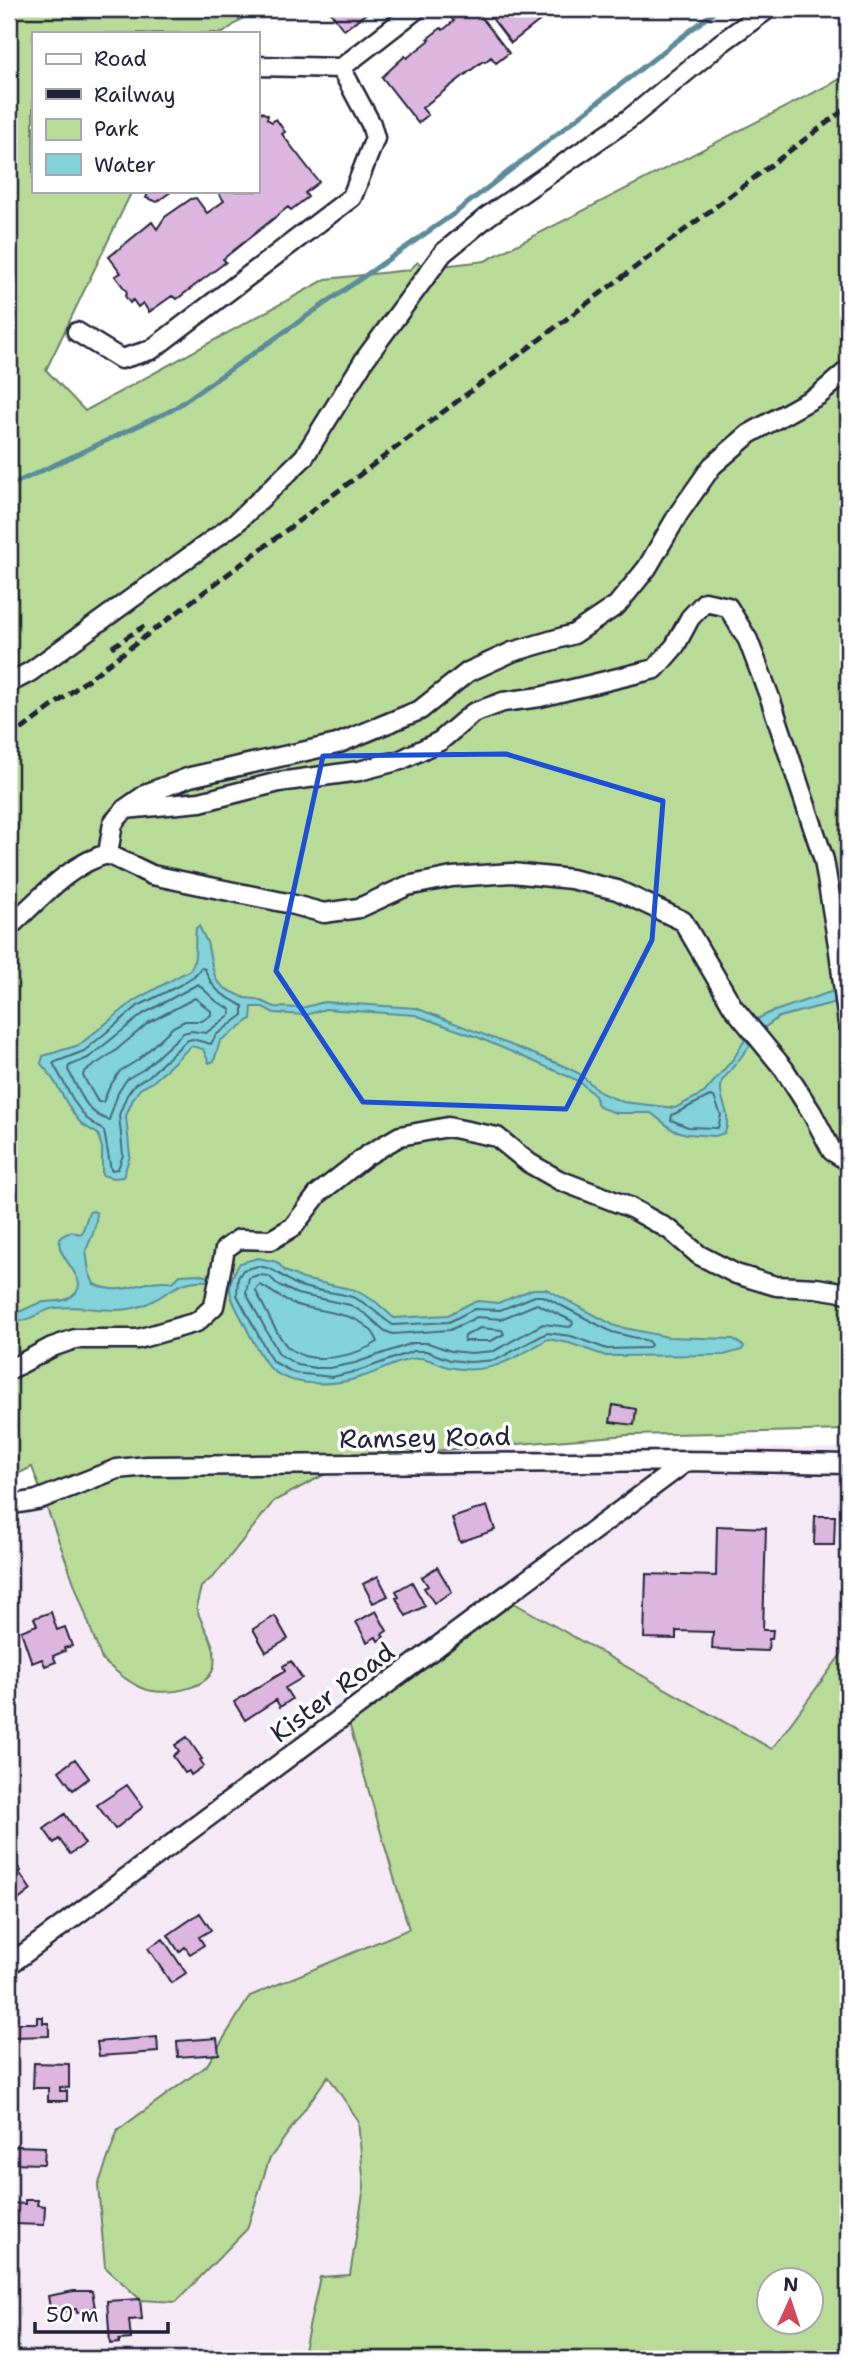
<svg xmlns="http://www.w3.org/2000/svg" width="857" height="2368" font-family="'Shantell Sans',sans-serif">
<style>
.built{fill:#f5e9f5;fill-rule:evenodd}
.green{fill:#b8dc97;stroke:#6d7f69;stroke-width:2;fill-rule:evenodd}
.water{fill:#81d3d9;stroke:#5b8c9a;stroke-width:2}
.lines{fill:none;stroke-linecap:round;stroke-linejoin:round}
.shore{stroke:#48697a;stroke-width:2}
.stream{stroke:#5b8c9a;stroke-width:5}
.building{fill:#ddb6df;stroke:#22223b;stroke-width:2}
.minor-casing{stroke:#22223b;stroke-width:23}
.minor{stroke:#fff;stroke-width:18}
.rail{stroke:#22223b;stroke-width:5;stroke-dasharray:10 5;stroke-linecap:butt}
.marked{fill:none;stroke:#1d4ed8;stroke-width:5;stroke-linejoin:round}
.labels{text-anchor:middle;dominant-baseline:central;stroke-width:7;stroke-linejoin:round;paint-order:stroke}
.street-label{font-size:26px;fill:#22223b;stroke:#fff}
</style>
<rect width="100%" height="100%" fill="#fff"/>
<filter id="ink" filterUnits="userSpaceOnUse"><feTurbulence type="fractalNoise" baseFrequency=".0143" numOctaves="2"/><feDisplacementMap in="SourceGraphic" scale="14" xChannelSelector="R" yChannelSelector="G"/><feConvolveMatrix kernelMatrix="1 2 1 2 8 2 1 2 1" color-interpolation-filters="sRGB"/></filter>
<g filter="url(#ink)">
<path class="built" d="M848,1448V2359H9V1538L63,1450ZM770,2280H812V2322H770Z"/>
<path class="green" d="M9,9H255L223,33H33V191H132L46,370L85,411L326,279L409,270L418,262L424,268L485,261L848,75V1430L629,1435L358,1457L274,1501L215,1575L201,1587C200,1593 196,1603 197,1609C202,1629 218,1642 214,1666C210,1688 172,1694 153,1691C135,1689 116,1671 102,1660L32,1467L9,1478Z
M514,1603L772,1749L845,1649L848,1650V2359H302L320,2277L350,2275L364,2187L358,2120L328,2076L269,2160L247,2229L176,2302L141,2300L105,2267L98,2186L118,2130L207,2065L250,1996L409,1929L349,1723ZM770,2280H812V2322H770Z"/>
<path class="water" d="M199,926L207,942L213,970L217,981L226,989L245,998L256,999L275,1007L302,1008L324,1002L416,1008L564,1066L580,1074L601,1093L623,1102L675,1108L704,1093L734,1058L757,1019L769,1013L836,990L848,999L779,1017L764,1028L722,1081C717,1102 733,1109 725,1133L715,1136L687,1134L673,1130L651,1113H616L601,1108L597,1103L595,1096L579,1081L477,1037L415,1015L325,1009L306,1015L274,1013L263,1007H252L251,1019L220,1041L214,1061L209,1063L203,1049L191,1046L153,1082L140,1089L133,1099L126,1116L130,1156L123,1177L113,1178L102,1175V1148L98,1134C92,1130 84,1127 79,1121C64,1103 58,1081 41,1064L43,1056L79,1045L135,1000L190,970C198,959 194,942 196,928Z
M93,1211L97,1213C96,1228 92,1237 86,1250L89,1272L94,1284C126,1299 144,1276 173,1282L180,1275L198,1274L209,1277L208,1281C172,1279 167,1299 138,1307C111,1315 83,1304 56,1308C44,1309 36,1317 25,1320C20,1321 14,1320 9,1320V1315C21,1313 29,1306 40,1303C48,1300 59,1303 67,1299C96,1286 63,1263 60,1248C59,1244 60,1240 60,1237L72,1231L79,1234L82,1233L89,1212Z
M258,1258L277,1262L285,1271L303,1279L355,1290L376,1302L394,1318L448,1315L471,1303L479,1301L498,1303L533,1289H546L615,1326L668,1337L733,1339L744,1346L742,1350L724,1355L606,1356L569,1343L548,1339C514,1359 489,1376 448,1367C437,1364 428,1357 417,1358C398,1360 379,1372 361,1377C335,1386 284,1389 266,1363C257,1351 250,1335 243,1321C230,1297 223,1287 240,1263Z"/>
<g class="lines">
<path class="shore" d="M201,968L205,969C213,992 223,995 243,1006V1015L216,1035L211,1044L192,1039L186,1041L149,1076L135,1084L127,1095L119,1115L123,1155L118,1169L111,1170L104,1131L86,1118L75,1103L53,1063L84,1051L138,1006L180,985L194,976Z
M198,984L216,1001L230,1009L231,1014L206,1033L191,1031L183,1033L144,1069L127,1079L118,1093L109,1120C86,1115 79,1089 68,1070L69,1066L88,1058L143,1014Z
M195,998L211,1011V1015L202,1021H185L173,1027L138,1060L120,1071L110,1086L103,1102H98L83,1076L84,1072L114,1052L148,1023Z
M710,1096L714,1097L721,1115L718,1128L688,1127L671,1120L672,1115Z
M258,1266C276,1268 281,1277 297,1285C314,1292 334,1291 352,1297C368,1302 379,1317 393,1325L449,1322L474,1309L500,1310L535,1296H543L612,1332L648,1341L651,1345L648,1348L607,1349L571,1336L547,1333L496,1360L470,1362L450,1360L426,1351H414L358,1371L332,1377L294,1373L272,1361L237,1295L238,1278L243,1270Z
M258,1275L269,1276L277,1284L297,1294L350,1305L367,1315L385,1331L393,1334L450,1330L477,1317L501,1319L537,1304L572,1321L573,1324L570,1327L543,1324L494,1351L471,1353L451,1351L428,1343H413L355,1363L330,1368H316L297,1365L279,1354L246,1293L249,1278Z
M260,1285C271,1290 282,1300 294,1304C320,1313 367,1311 378,1342C355,1356 312,1367 289,1348C279,1341 263,1304 256,1291L257,1287Z
M480,1328L502,1330L504,1334L491,1341H464L465,1336Z"/>
<path class="stream" d="M9,486L172,410L455,213L718,9"/>
</g>
<path class="building" d="M328,9H372L344,30Z
M471,9H475L509,53L496,63L491,57L485,62L483,61L422,108L428,115L418,123L382,77L405,56L407,58L430,40L428,38L441,28L443,30L454,21L452,19Z
M485,9H555L511,43Z
M257,110L268,115L267,119L272,122L276,119L285,132L282,134L319,182L305,193L308,197L291,210L288,207L223,259L226,262L177,299L172,296L149,312L143,303L138,307L133,300L130,303L125,296L127,292L115,276L121,273L109,257L152,222L157,229L165,217L191,199L196,198L207,213L224,201L217,191H257Z
M149,191H172L157,202L146,198Z
M613,1405L636,1409L634,1425L610,1422Z
M487,1506L495,1530L460,1542L452,1518Z
M815,1516H835L834,1545H814Z
M717,1526L766,1528L763,1630H773L772,1639H769L768,1651L712,1649L713,1632L676,1631V1639L644,1638L646,1574L716,1576Z
M437,1567L452,1592L434,1603L424,1588L428,1586L422,1577Z
M378,1576L388,1596L373,1603L363,1584Z
M412,1582L425,1606L406,1616L396,1598L399,1597L396,1591Z
M376,1611L387,1631L382,1634L384,1637L378,1641L376,1637L367,1642L356,1622Z
M51,1612L57,1630L65,1627L72,1646L64,1648L65,1651L53,1656L56,1662L45,1666L42,1659L32,1663L21,1631L37,1625L34,1618Z
M275,1616L288,1639L266,1652L253,1629Z
M291,1661L302,1678L285,1688L292,1699L280,1707L276,1700L245,1720L234,1702L285,1671L283,1666Z
M187,1737L202,1759L200,1760L204,1766L191,1775L189,1771L185,1773L173,1756L179,1751L175,1745Z
M75,1759L89,1778L73,1790L59,1771Z
M127,1785L143,1807L115,1829L97,1805Z
M65,1814L85,1844L70,1854L59,1839L54,1843L44,1829Z
M16,1864L21,1871L19,1872L31,1890L17,1901L9,1890V1870Z
M200,1913L211,1930L199,1937L204,1945L190,1954L185,1947L179,1952L168,1935Z
M163,1939L186,1973L171,1983L148,1948Z
M37,2017H43V2023H49V2036L12,2037L11,2023H37Z
M157,2037L158,2052L99,2056L97,2042Z
M217,2038L219,2054L178,2057L177,2041Z
M34,2063L69,2064V2088L60,2087V2091H67V2101H48V2088H33Z
M15,2146L45,2147L44,2164L9,2163V2148H15Z
M25,2200H38L37,2205L45,2206L44,2225L13,2224V2203L25,2204Z
M74,2291H92L95,2308L77,2313L76,2309L51,2314L48,2296Z
M140,2299L142,2319L129,2320L131,2339L119,2340V2343L110,2344L107,2301Z
M168,2356H208V2359H168Z"/>
<g class="lines">
<g class="minor-casing">
<path id="minor" d="M341,68L417,9
M77,332L121,359L151,350L352,197L375,138L371,124L341,68L257,66
M9,683L30,672L236,523L304,457L365,359L443,253L488,216L629,119L721,43L768,9
M125,809L200,802L279,782L359,771L401,760L440,741L473,713L503,702L540,697L655,669L675,646L690,618L705,602L728,607L748,640L770,698L824,860L839,951L848,1024
M108,854L152,875L287,903L324,913L359,908L407,886L452,877L512,873L571,879L617,890L683,921L733,1007L784,1069L812,1113L832,1151L848,1161
M9,927C37,902 71,862 108,854L113,823L125,809L148,793L190,777L337,744L420,710L468,672L512,652L574,634L617,605L647,568L679,513L712,466L749,434L819,395L848,370
M9,1370L52,1347L75,1339H138L197,1322L214,1306L225,1249L239,1239L271,1240L293,1227L318,1194L366,1156L400,1136L448,1127L497,1137L529,1163L559,1180L629,1207L670,1230L699,1255L736,1274L776,1286L816,1288L848,1293
M9,1505L37,1500L117,1469L147,1466L687,1461L848,1464
M9,1965L687,1461"/>
</g>
<use href="#minor" class="minor"/>
<path class="rail" d="M112,647L144,626
M9,739L848,107"/>
</g>
</g>
<path class="marked" d="M506,754L663,801L652,940L566,1109L363,1102L276,971L323,756Z"/>
<g class="labels">
<g class="street-label">
<text transform="translate(425 1437) rotate(-1)">Ramsey Road</text>
<text transform="translate(332 1692) rotate(-37)">Kister Road</text>
</g>
</g>
<rect width="857" height="2368" fill="none" stroke="#fff" stroke-width="35"/>
<rect x="18" y="18" width="822" height="2333" fill="none" stroke="#22223b" stroke-width="2.5" filter="url(#ink)"/>
<rect x="32" y="32" width="228" height="161" fill="#ffffff" stroke="#a7a7b1" stroke-width="2"/>
<rect x="46" y="54" width="35" height="10" fill="#ffffff" stroke="#a7a7b1" stroke-width="2"/>
<text x="94" y="66" font-size="21" fill="#22223b">Road</text>
<rect x="46" y="89" width="35" height="10" fill="#22223b" stroke="#a7a7b1" stroke-width="2"/>
<text x="94" y="102" font-size="21" fill="#22223b">Railway</text>
<rect x="46" y="119" width="35" height="21" fill="#b8dc97" stroke="#a7a7b1" stroke-width="2"/>
<text x="94" y="136" font-size="21" fill="#22223b">Park</text>
<rect x="46" y="154" width="35" height="21" fill="#81d3d9" stroke="#a7a7b1" stroke-width="2"/>
<text x="94" y="172" font-size="21" fill="#22223b">Water</text>
<g transform="translate(790 2301) rotate(3)"><circle r="33" fill="#ffffff" stroke="#a7a7b1" stroke-width="2"/>
<path d="M0-5L12 26L0 18L-12 26Z" fill="#d1495b"/>
<text y="-10" font-size="19" font-weight="bold" text-anchor="middle" fill="#22223b">N</text>
</g>
<path d="M35 2322v10h133v-10" fill="none" stroke="#22223b" stroke-width="3.5"/>
<text x="46" y="2322" font-size="21" fill="#22223b" stroke="#ffffff" stroke-width="5" paint-order="stroke">50 m</text>
</svg>
